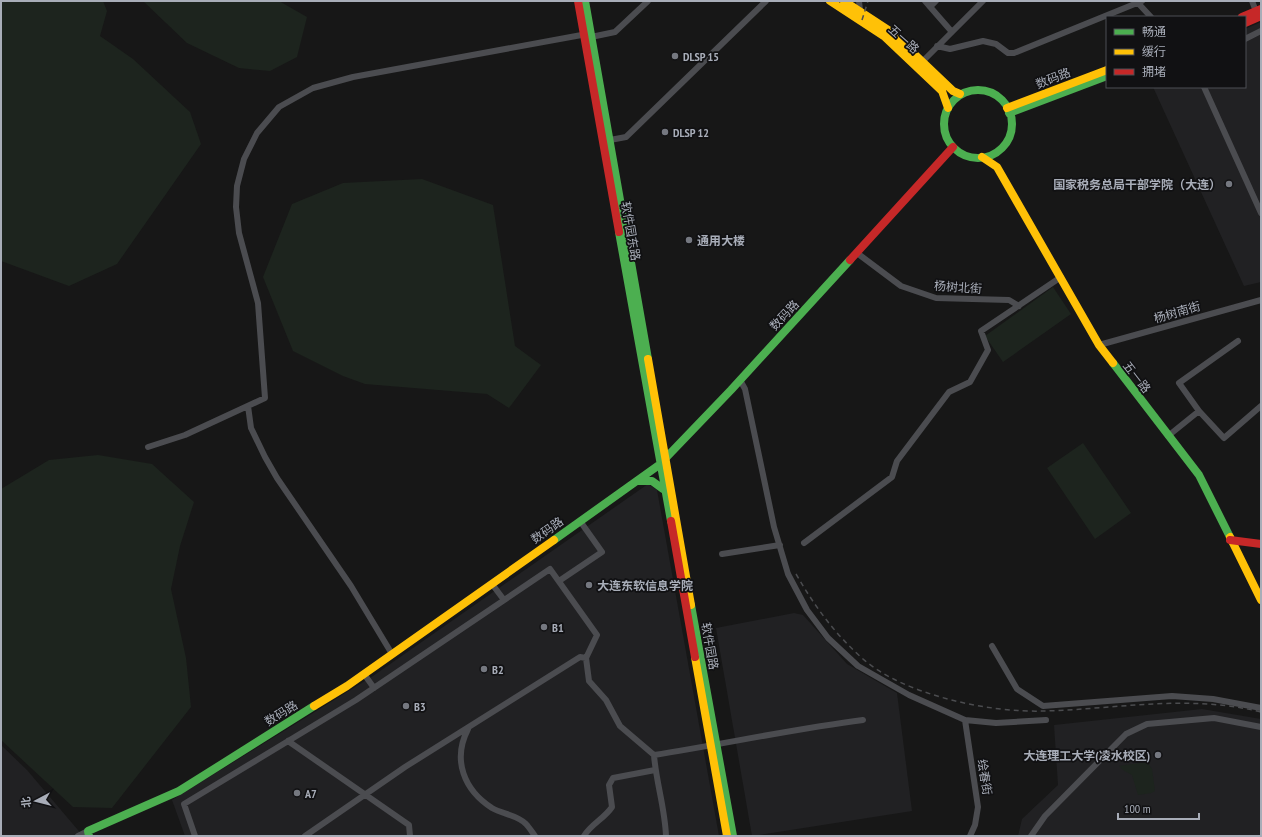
<svg xmlns="http://www.w3.org/2000/svg" width="1262" height="837" font-family="'PT Sans Narrow','Noto Sans SC',sans-serif">
<style>
.built{fill:#212123}
.green{fill:#1d241e}
.lines{fill:none;stroke-linecap:round;stroke-linejoin:round}
.street{stroke:#4b4c50;stroke-width:6}
.fast{stroke:#4caf50;stroke-width:8}
.slow{stroke:#ffc107;stroke-width:8}
.jam{stroke:#c62828;stroke-width:8}
.rail{stroke:#4b4c4f;stroke-width:1.5;stroke-dasharray:5 4;stroke-linecap:butt}
.poi-dot{fill:#757880;stroke:#111113;stroke-width:1.5}
.labels{text-anchor:middle;dominant-baseline:central;stroke-width:3.5;stroke-linejoin:round;paint-order:stroke}
.street-label{font-size:12px;fill:#a8adb8;stroke:#111113}
.poi-label{font-size:12px;font-weight:bold;fill:#a8adb8;stroke:#111113;text-anchor:start}
</style>
<rect width="100%" height="100%" fill="#171717"/>
<path class="built" d="M1261,22V282L1244,286L1153,87H1245V29Z
M648,484L657,490L719,836H185L172,800L373,676Z
M794,613L803,615L847,664L897,693L912,811L752,836L716,628Z
M1202,709L1261,719V836H1018L1022,819L1058,785L1054,725Z
M1,745L27,770L83,836H1Z"/>
<path class="green" d="M1,1H103L107,11L100,36L133,59L190,112L201,144L117,264L69,286L1,261Z
M143,1H279L307,17L297,57L270,71L239,68L187,43Z
M422,179L493,205L515,346L541,365L509,408L487,394L365,384L343,376L293,351L263,277L292,204L343,183Z
M1053,287L1071,314L1003,362L985,336Z
M1083,443L1131,513L1095,539L1047,468Z
M98,455L152,464L194,502L180,546L171,589L186,658L191,707L112,808L73,807L1,740V489L49,460Z
M1147,762L1152,769L1155,791L1151,793L1138,795L1132,775L1123,770L1119,766Z"/>
<g class="lines">
<path class="street" d="M859,1L860,10
M925,1L952,32
M1252,1L1257,14
M1137,2L1151,17
M930,7L936,1
M591,37L615,32L648,1
M1245,39L1261,31
M937,46L950,49L983,41L996,44L1008,53H1014L1142,1
M922,62L983,1
M1204,87L1261,213
M610,140L626,137L766,1
M857,253L901,286L936,298L1009,300L1019,306
M1238,341L1179,383L1199,411L1224,438L1261,406
M1099,345L1261,300
M740,380L745,389L774,527L788,574L807,610L828,638L858,666L909,695L965,720L996,723L1046,720
M248,406L251,428L265,457L277,478L351,586L392,654
M1168,436L1199,411
M148,447L185,435L265,398L258,303L239,233L236,207L237,186L244,159L257,133L279,107L313,88L353,77L587,34
M804,543L892,477L897,461L949,392L970,382L988,350L981,331L1061,277
M722,554L780,545
M559,581L602,552L580,521
M492,584L504,600
M992,646L1017,689L1043,706L1172,696L1213,699L1261,708
M586,658L589,681L606,700L620,726L654,755C724,744 793,729 863,720
M364,674L374,688
M965,720L978,807L975,825L970,836
M468,729C452,760 464,790 492,808C502,814 518,815 526,824C529,827 532,832 535,836
M288,741L409,825L410,836
M654,755C656,782 665,808 666,836
M78,836L88,831
M195,836L184,804L356,700L550,569L597,635L586,658L580,657L405,767L305,836
M584,836C591,824 604,819 612,807L609,785L613,778L655,770
M1031,836L1045,816L1126,734L1147,724L1214,718L1261,727"/>
<path class="fast" d="M585,1L648,359
M944 124a34 34 0 1 1 68 0a34 34 0 1 1-68 0Z
M1009,113L1107,76
M619,232L671,521
M1113,363L1199,475L1230,537
M639,481H652L663,489
M554,540L659,465L731,390L850,260
M691,605L733,836
M89,836L88,831L179,791L314,706"/>
<path class="slow" d="M830,1L885,37L942,91L948,108
M844,1L890,31L953,91L960,94
M1007,108L1107,70
M982,157L997,167L1099,345L1113,363
M648,359L691,605
M1230,537L1261,600
M695,657L727,836
M314,706L347,686L554,540"/>
<path class="jam" d="M578,1L619,232
M1242,17L1261,9
M1245,23L1261,16
M850,260L953,147
M671,521L695,657
M1230,540L1261,544"/>
<path class="rail" d="M862,20L868,1
M796,574C815,607 835,634 863,659C904,695 990,713 1044,711C1117,709 1189,694 1261,712"/>
</g>
<g class="poi-dot">
<circle cx="675" cy="56" r="4"/>
<circle cx="665" cy="132" r="4"/>
<circle cx="1229" cy="184" r="4"/>
<circle cx="689" cy="240" r="4"/>
<circle cx="589" cy="585" r="4"/>
<circle cx="544" cy="627" r="4"/>
<circle cx="484" cy="669" r="4"/>
<circle cx="406" cy="706" r="4"/>
<circle cx="1158" cy="755" r="4"/>
<circle cx="297" cy="793" r="4"/>
</g>
<g class="labels">
<g class="street-label">
<text transform="translate(904 39) rotate(42)">五一路</text>
<text transform="translate(1053 78) rotate(-21)">数码路</text>
<text transform="translate(631 231) rotate(80)">软件园东路</text>
<text transform="translate(958 287) rotate(4)">杨树北街</text>
<text transform="translate(1177 312) rotate(-16)">杨树南街</text>
<text transform="translate(784 315) rotate(-47)">数码路</text>
<text transform="translate(1137 377) rotate(52)">五一路</text>
<text transform="translate(547 530) rotate(-35)">数码路</text>
<text transform="translate(710 646) rotate(80)">软件园路</text>
<text transform="translate(281 713) rotate(-32)">数码路</text>
<text transform="translate(985 777) rotate(81)">绘春街</text>
</g>
<g class="poi-label">
<text x="683" y="56">DLSP 15</text>
<text x="673" y="132">DLSP 12</text>
<text x="1221" y="184" text-anchor="end">国家税务总局干部学院（大连）</text>
<text x="697" y="240">通用大楼</text>
<text x="597" y="585">大连东软信息学院</text>
<text x="552" y="627">B1</text>
<text x="492" y="669">B2</text>
<text x="414" y="706">B3</text>
<text x="1150" y="755" text-anchor="end">大连理工大学(凌水校区)</text>
<text x="305" y="793">A7</text>
</g>
</g>
<rect width="1262" height="837" fill="none" stroke="#a8adb8" stroke-width="4"/>
<rect x="1106" y="16" width="140" height="72" fill="#111113" stroke="#4d4f55"/>
<rect x="1114" y="29" width="20" height="6" fill="#4caf50" stroke="#4d4f55"/>
<text x="1142" y="36" font-size="12" fill="#a8adb8">畅通</text>
<rect x="1114" y="49" width="20" height="6" fill="#ffc107" stroke="#4d4f55"/>
<text x="1142" y="56" font-size="12" fill="#a8adb8">缓行</text>
<rect x="1114" y="69" width="20" height="6" fill="#c62828" stroke="#4d4f55"/>
<text x="1142" y="76" font-size="12" fill="#a8adb8">拥堵</text>
<g transform="translate(36 801) rotate(263)" stroke="#111113" stroke-width="3" paint-order="stroke">
<path d="M0-3L7 15L0 10L-7 15Z" fill="#a8adb8"/>
<text y="-6" font-size="11" font-weight="bold" text-anchor="middle" fill="#a8adb8">北</text>
</g>
<path d="M1118 813v6h81v-6" fill="none" stroke="#a8adb8" stroke-width="2"/>
<text x="1124" y="813" font-size="12" fill="#a8adb8" stroke="#111113" stroke-width="3" paint-order="stroke">100 m</text>
</svg>
